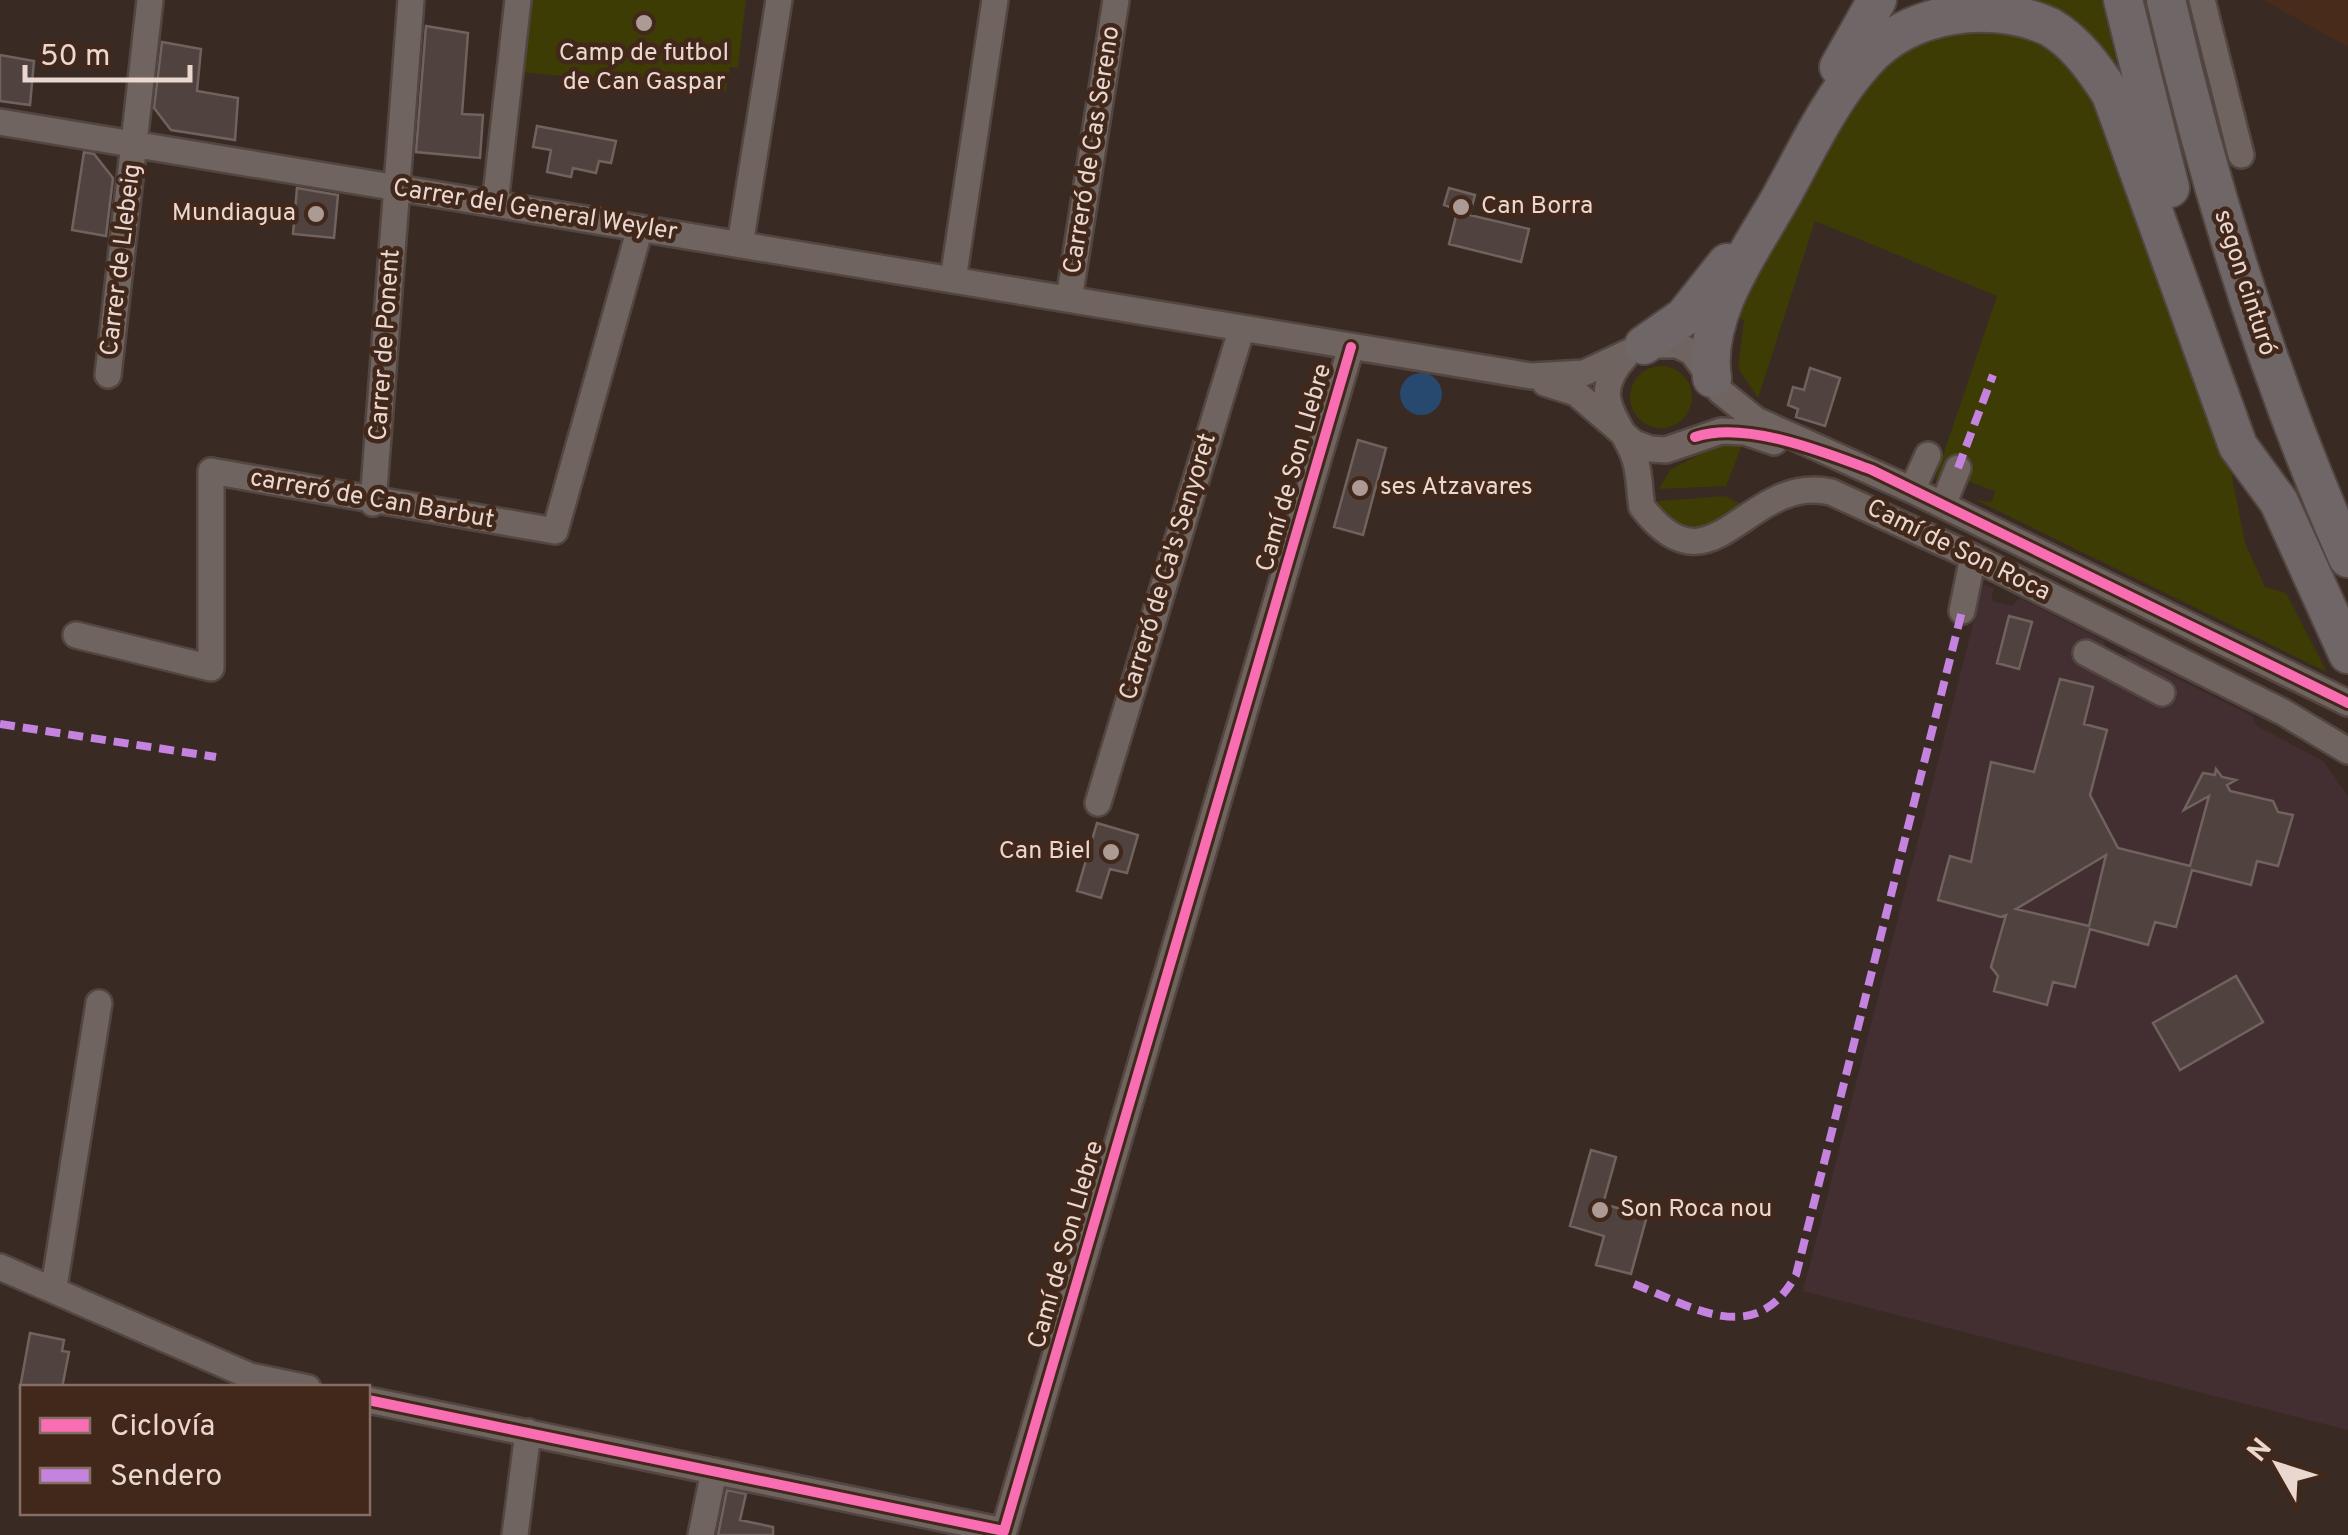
<svg xmlns="http://www.w3.org/2000/svg" width="2348" height="1535" font-family="Overpass,sans-serif">
<style>
.built{fill:#492b1c}
.education{fill:#432f32}
.green{fill:#3d3c05}
.water{fill:#274970}
.building{fill:#4f423f;stroke:#70635e;stroke-width:2.5;fill-rule:evenodd}
.lines{fill:none;stroke-linecap:round;stroke-linejoin:round}
.minor-casing{stroke:#534640;stroke-width:30}
.highway-casing{stroke:#534640;stroke-width:42}
.minor{stroke:#6f645f;stroke-width:25}
.highway{stroke:#6f6668;stroke-width:38}
.quiet{stroke:#c483df;stroke-width:8;stroke-dasharray:15 8;stroke-linecap:butt}
.cycleway-casing{stroke:#42271b;stroke-width:16}
.cycleway{stroke:#f96db3;stroke-width:10}
.poi-dot{fill:#ac9b94;stroke:#42271b;stroke-width:4}
.labels{text-anchor:middle;dominant-baseline:central;stroke-width:9;stroke-linejoin:round;paint-order:stroke}
.poi-label{font-size:25px;fill:#ead8d0;stroke:#42271b;text-anchor:start}
.street-label{font-size:25px;fill:#ead8d0;stroke:#42271b}
</style>
<rect width="100%" height="100%" fill="#392a24"/>
<path class="built" d="M2263,0H2348V47Z"/>
<path class="education" d="M1983,585L1994,588L1991,601L2012,606L2020,598L2104,641L2106,648L2124,657L2129,654L2252,716L2257,726L2323,761L2348,796V1430L1803,1291Z"/>
<path class="green" d="M530,0H746L738,68L730,67L726,92L521,72Z
M2016,0H2102L2124,94Z
M1988,27L2045,41L2094,88L2230,466L2245,543L2265,587L2286,593L2327,672L1976,500L1992,502L1995,491L1945,473L1935,479L1997,296L1815,221L1758,398L1738,368L1744,320L1734,315L1865,87C1903,43 1933,35 1988,27Z
M1630 397a31 31 0 1 1 62 0a31 31 0 1 1-62 0Z
M1721,443L1742,445L1726,486L1659,489L1670,470Z
M1725,496L1741,504L1723,522L1684,531L1658,509V501Z"/>
<path class="water" d="M1400 394a21 21 0 1 1 42 0a21 21 0 1 1-42 0Z"/>
<path class="building" d="M426,26L468,33L462,114L483,115L480,158L416,152Z
M162,42L201,49L197,91L238,98L235,140L171,130L154,108Z
M0,55L34,61L30,105L0,101Z
M537,126L616,141L611,163L599,161L596,173L573,168L571,177L547,172L551,150L533,147Z
M84,152L94,154L113,178L106,236L72,230Z
M297,188L338,195L334,238L293,234Z
M1449,188L1475,195L1470,214L1444,205Z
M1457,212L1529,229L1521,262L1449,244Z
M1810,368L1840,378L1825,426L1796,417L1798,409L1788,405L1793,387L1804,390Z
M1358,440L1386,448L1363,535L1334,527Z
M2009,616L2032,622L2019,669L1997,663Z
M2060,679L2093,687L2084,724L2107,730L2090,795L2118,848L2190,866L2209,796L2184,810L2203,773L2215,775L2216,769L2222,777L2236,780L2227,785L2230,791L2273,801L2278,812L2293,815L2278,866L2257,861L2251,885L2192,870L2176,927L2155,922L2148,945L2090,929L2075,987L2053,982L2047,1005L1994,991L1998,976L1991,967L2006,915L2001,917L1938,900L1950,856L1971,862L1991,762L2034,772ZM2106,855L2089,926L2016,909Z
M1097,823L1138,835L1127,873L1110,869L1101,898L1077,891Z
M2236,976L2263,1022L2180,1070L2153,1023Z
M1591,1150L1616,1157L1603,1204L1647,1216L1631,1274L1596,1265L1604,1236L1570,1226Z
M30,1333L64,1340L62,1351L69,1352L62,1388H20Z
M727,1490L746,1494L740,1520L773,1527V1535H718Z"/>
<g class="lines">
<g class="minor-casing">
<path id="minor" d="M2202,0L2241,155
M0,122L1531,376L1584,373L1644,345H1677L1692,352L1720,391L1756,420L1912,490L2348,703
M495,204L518,0
M740,245L779,0
M953,280L995,0
M1069,299L1116,0
M1625,357C1586,399 1622,420 1635,459C1640,475 1639,491 1642,507C1713,600 1746,473 1831,492L1973,557L2283,712L2348,751
M108,375L150,0
M1545,383L1576,393L1634,443L1650,449L1666,450L1721,431L1745,432L1774,442
M1912,490L1928,455
M373,503L411,0
M1943,505L1958,468
M1962,611L1973,557
M76,635L211,668V471L555,531L640,228
M2086,653L2162,693
M1098,803L1241,331
M0,1267L250,1376L308,1388
M54,1287L99,1003
M368,1400L1004,1531L1351,347
M515,1535L528,1432
M701,1535L714,1471"/>
</g>
<g class="highway-casing">
<path id="highway" d="M2123,0L2170,188
M2166,0C2210,191 2268,378 2348,558
M1839,67L1877,0
M1644,345L1684,317L1727,263
M1712,378C1702,315 1751,250 1781,197C1806,152 1829,101 1864,62C1908,11 1991,0 2050,27C2077,43 2095,69 2111,94L2238,446L2279,502L2348,654"/>
</g>
<use href="#minor" class="minor"/>
<use href="#highway" class="highway"/>
<path class="quiet" d="M1958,468L1993,375
M0,724L216,757
M1634,1284C1694,1307 1755,1349 1796,1275L1962,611"/>
<g class="cycleway-casing">
<path id="cycleway" d="M1695,437C1745,420 1823,452 1872,470L2348,703
M368,1400L1004,1531L1351,347"/>
</g>
<use href="#cycleway" class="cycleway"/>
</g>
<g class="poi-dot">
<circle cx="644" cy="23" r="10"/>
<circle cx="1461" cy="207" r="10"/>
<circle cx="316" cy="214" r="10"/>
<circle cx="1360" cy="488" r="10"/>
<circle cx="1111" cy="852" r="10"/>
<circle cx="1600" cy="1210" r="10"/>
</g>
<g class="labels">
<g class="poi-label">
<text x="644" y="54" text-anchor="middle">Camp de futbol<tspan x="644" dy="29">de Can Gaspar</tspan></text>
<text x="1481" y="207">Can Borra</text>
<text x="296" y="214" text-anchor="end">Mundiagua</text>
<text x="1380" y="488">ses Atzavares</text>
<text x="1091" y="852" text-anchor="end">Can Biel</text>
<text x="1620" y="1210">Son Roca nou</text>
</g>
<g class="street-label">
<text transform="translate(1093 150) rotate(-81)">Carreró de Cas Sereno</text>
<text transform="translate(535 211) rotate(9)">Carrer del General Weyler</text>
<text transform="translate(122 260) rotate(-83)">Carrer de Llebeig</text>
<text transform="translate(2244 283) rotate(72)">segon cinturó</text>
<text transform="translate(386 345) rotate(-86)">Carrer de Ponent</text>
<text transform="translate(1295 468) rotate(-74)">Camí de Son Llebre</text>
<text transform="translate(372 500) rotate(10)">carreró de Can Barbut</text>
<text transform="translate(1958 551) rotate(26)">Camí de Son Roca</text>
<text transform="translate(1169 567) rotate(-73)">Carreró de Ca's Senyoret</text>
<text transform="translate(1067 1245) rotate(-74)">Camí de Son Llebre</text>
</g>
</g>
<rect x="20" y="1385" width="350" height="130" fill="#42271b" stroke="#856e63" stroke-width="2.5"/>
<rect x="40" y="1418" width="50" height="15" fill="#f96db3" stroke="#856e63" stroke-width="2.5"/>
<text x="110" y="1435" font-size="30" fill="#ead8d0">Ciclovía</text>
<rect x="40" y="1468" width="50" height="15" fill="#c483df" stroke="#856e63" stroke-width="2.5"/>
<text x="110" y="1485" font-size="30" fill="#ead8d0">Sendero</text>
<g transform="translate(2278 1465) rotate(309)" stroke="#42271b" stroke-width="8" paint-order="stroke">
<path d="M0-8L18 38L0 25L-18 38Z" fill="#ead8d0"/>
<text y="-15" font-size="28" font-weight="bold" text-anchor="middle" fill="#ead8d0">N</text>
</g>
<path d="M25 65v15h165v-15" fill="none" stroke="#ead8d0" stroke-width="5"/>
<text x="40" y="65" font-size="30" fill="#ead8d0" stroke="#42271b" stroke-width="8" paint-order="stroke">50 m</text>
</svg>
